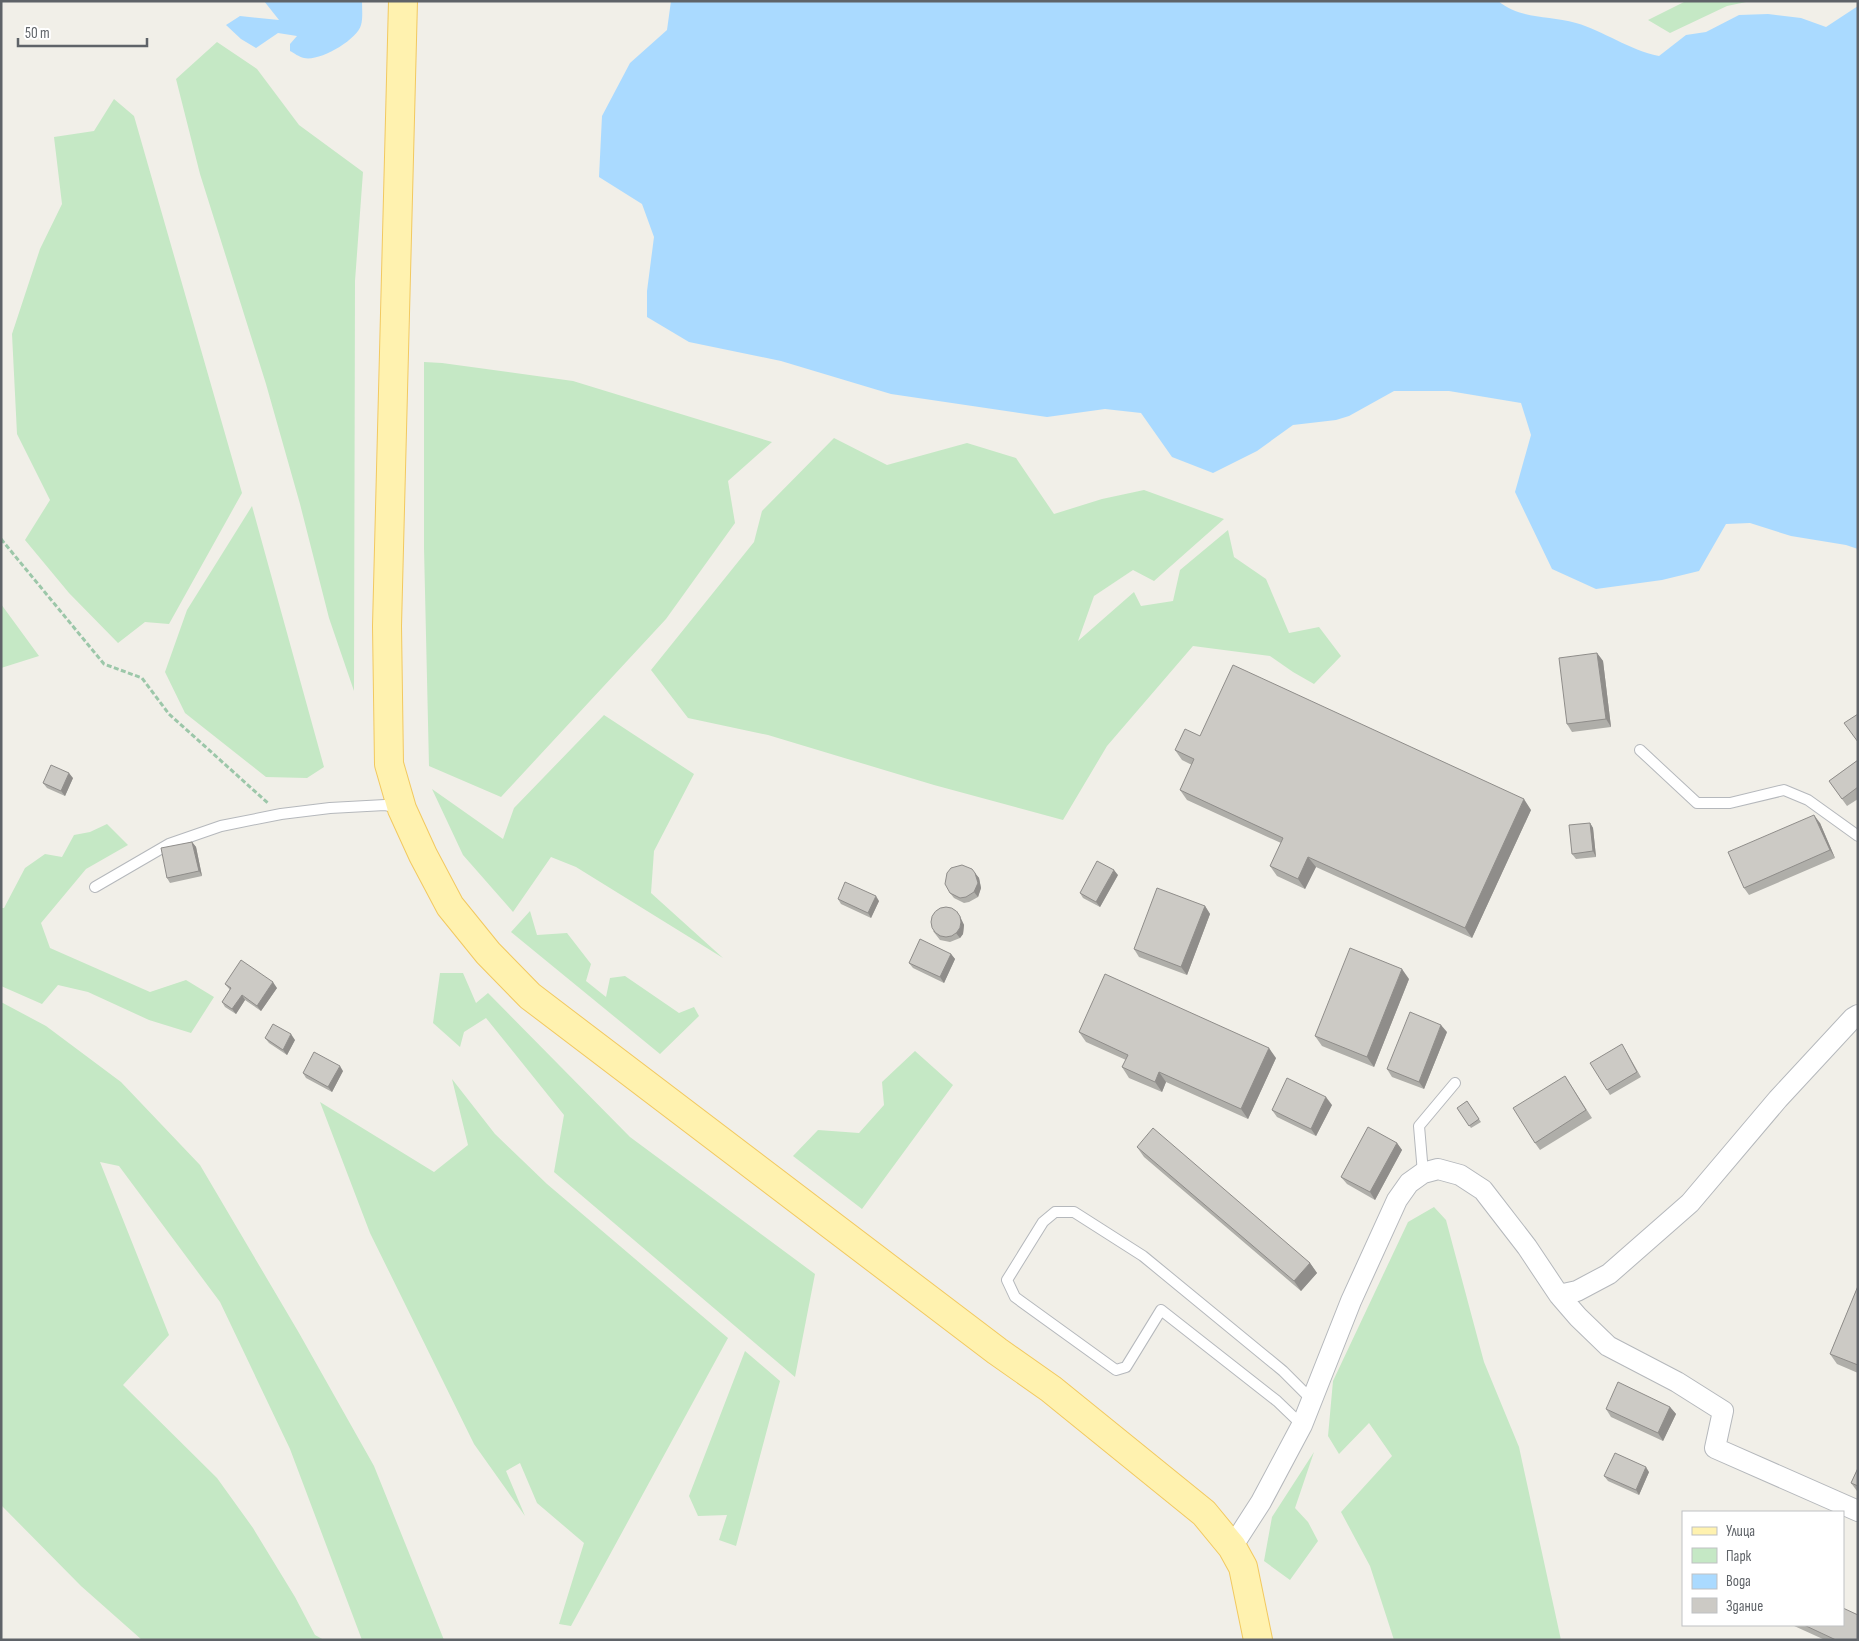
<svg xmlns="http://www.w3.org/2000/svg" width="1859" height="1641" font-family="'Sofia Sans Condensed',sans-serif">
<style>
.green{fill:#c5e8c5}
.water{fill:#aadaff}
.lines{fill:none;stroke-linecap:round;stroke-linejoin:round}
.lane-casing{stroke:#b5b8bc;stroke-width:12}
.street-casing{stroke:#b5b8bc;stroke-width:22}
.primary-casing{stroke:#f2c960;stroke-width:30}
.path{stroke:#9cc7a9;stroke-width:3;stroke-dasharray:5 2.5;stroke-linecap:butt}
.lane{stroke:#fff;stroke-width:10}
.street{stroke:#fff;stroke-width:20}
.primary{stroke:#fff2af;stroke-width:28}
.wall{fill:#afaea9}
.shaded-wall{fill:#8f8d8a}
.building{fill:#cccac5;stroke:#8f8d8a}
</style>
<rect width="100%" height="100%" fill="#f1efe8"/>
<path class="green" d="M1686,1H1751L1727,6L1670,33L1648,20Z
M217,42L257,69L299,125L363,172L355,281L354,691L329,618L300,504L266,384L200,174L176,79Z
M114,99L134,116L242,493L169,624L145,622L118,643L69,593L25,540L50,500L17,434L12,334L40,249L62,204L54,137L94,131Z
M424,362L442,363L573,381L772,442L728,481L735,523L666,619L501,797L429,766L424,548Z
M834,438L887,465L967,443L1016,458L1054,514L1102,499L1144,490L1224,519L1154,581L1133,570L1094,596L1078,641L1134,592L1141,606L1173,601L1180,570L1228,530L1234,557L1266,579L1289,633L1319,627L1341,656L1314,684L1293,672L1270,656L1193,646L1107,746L1063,820L934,785L768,735L688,718L651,670L754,542L762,511Z
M252,506L324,767L307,778L266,777L185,713L165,672L187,610Z
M1,604L39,656L1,668Z
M604,715L694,774L654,851L651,893L723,958L576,867L551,857L513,912L463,855L432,789L503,839L514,808Z
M107,824L128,845L86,869L41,923L50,948L150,992L186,980L214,997L191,1033L149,1020L88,992L58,985L42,1004L1,986V908H4L25,868L45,854L62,857L74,835L90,832Z
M530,911L537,935L567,933L591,964L586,981L606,997L610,978L625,976L679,1013L694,1007L699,1016L660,1054L511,932Z
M440,973H463L476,1003L488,993L630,1137L815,1274L795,1377L554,1172L564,1115L486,1018L464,1032L460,1047L433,1023Z
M1,1002L46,1026L121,1082L200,1165L299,1333L374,1466L444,1640H362L290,1449L220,1302L119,1166L100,1162L169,1335L123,1385L217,1478L253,1528L295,1597L315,1635L324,1640H142L81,1586L1,1505Z
M915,1051L953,1085L862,1209L793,1156L818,1130L859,1133L884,1105L882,1082Z
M452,1079L495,1134L547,1184L728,1338L571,1626L559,1624L584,1543L537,1503L520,1463L506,1471L525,1516L474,1444L370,1233L320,1102L434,1172L468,1145Z
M1434,1207L1446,1220L1484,1362L1519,1447L1561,1640H1394L1370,1566L1341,1512L1392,1456L1369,1423L1339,1454L1328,1436L1333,1381L1408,1222Z
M745,1351L780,1381L736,1546L719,1540L727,1515L698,1516L689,1496Z
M1314,1452L1295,1508L1308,1522L1318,1541L1290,1580L1264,1561L1272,1517Z"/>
<path class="water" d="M264,1H362C362,9 363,18 361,25C357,40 319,62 304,58C299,57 294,53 290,51V44L297,36L278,33L256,48L241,39L226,25L240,16L279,20Z
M671,1H1498C1522,20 1548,15 1576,23C1604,31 1629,50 1659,56L1686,35L1706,32L1739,15L1768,14L1801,18L1826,27L1858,6V549L1846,545L1791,536L1750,523L1726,524L1699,571L1662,580L1596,589L1552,569L1515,492L1531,435L1521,403L1449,391H1394L1349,416L1336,420L1293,425L1257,451L1213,473L1172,457L1141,413L1105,409L1047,417L891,394L781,361L689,342L647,317V291L654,237L642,204L599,177L602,116L630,63L667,30Z"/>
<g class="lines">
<g class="lane-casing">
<path id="lane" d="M1640,750L1697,803H1730L1784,790L1808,800L1858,836
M95,887L169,844L221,826L281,814L330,808L385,805L400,808
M1423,1173L1419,1126L1455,1083
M1302,1425L1277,1401L1161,1310L1126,1367L1116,1370L1015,1297L1007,1280L1043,1222L1055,1212H1074L1143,1256L1283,1371L1313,1401"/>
</g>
<g class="street-casing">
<path id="street" d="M1559,1295L1578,1317L1608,1346L1677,1382L1723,1411L1715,1448L1858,1511
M1232,1547L1261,1502L1302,1425L1351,1301L1397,1200L1409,1183L1423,1173L1438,1169L1460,1175L1483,1190L1527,1247L1559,1295L1577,1291L1609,1274L1690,1203L1778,1099L1853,1018L1858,1015"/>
</g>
<g class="primary-casing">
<path id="primary" d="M403,1L387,626L389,764L402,809L423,855L450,906L488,953L530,996L997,1351L1051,1389L1204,1513L1232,1547L1243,1567L1258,1640"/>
</g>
<path class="path" d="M1,539L104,664L142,678L169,714L269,804"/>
<use href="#lane" class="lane"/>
<use href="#street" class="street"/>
<use href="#primary" class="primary"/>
</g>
<path class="wall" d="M1597,653L1603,661L1611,727L1572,732L1567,724Z
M1200,736L1531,810L1472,938L1316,867L1305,889L1277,876L1270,866L1281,843L1187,800L1180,790L1192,765L1182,760L1175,750Z
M1858,760V799L1847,806L1829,781Z
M73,778L65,796L47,788L43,783Z
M1590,823L1593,828L1596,857L1576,859L1572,854Z
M1820,823L1835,858L1749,895L1744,888Z
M192,842L196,847L202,876L170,883L167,878Z
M975,873L979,878L981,888L978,897L969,902L964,903L954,898L950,893Z
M1118,875L1100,907L1083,898L1080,893Z
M838,899L879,901L871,918L841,904Z
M1205,906L1210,914L1187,975L1139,957L1134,949Z
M960,916L964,925L963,934L960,938L950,942L940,940L933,931Z
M951,954L955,959L944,983L913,968L909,963Z
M1409,979L1374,1067L1322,1046L1315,1036Z
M225,984L277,988L261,1011L245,1000L236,1014L225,1007L222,1002L230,990Z
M1079,1032L1276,1058L1248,1119L1166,1082L1162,1092L1129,1078L1122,1067L1126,1060L1086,1042Z
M1447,1032L1424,1089L1392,1077L1387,1069Z
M265,1038L295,1040L287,1055L269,1043Z
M1625,1049L1641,1077L1610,1095L1607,1090Z
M343,1071L332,1092L306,1078L303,1073Z
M1565,1076L1592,1118L1540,1150L1535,1143Z
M1467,1101L1481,1122L1471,1128L1457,1108Z
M1332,1105L1316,1136L1277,1117L1272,1110Z
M1397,1143L1402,1150L1375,1200L1347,1184L1341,1177Z
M1137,1147L1310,1263L1317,1273L1301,1291L1144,1157Z
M1858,1286V1373L1837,1364L1830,1354Z
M1670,1407L1676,1414L1663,1441L1611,1417L1606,1409Z
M1858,1468V1492L1857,1491L1851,1483Z
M1649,1472L1639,1495L1608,1481L1604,1476Z
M1792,1625H1843L1858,1640H1825Z"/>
<path class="shaded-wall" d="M1597,653L1603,661L1611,727L1606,719Z
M69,773L73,778L65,796L61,791Z
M1524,799L1531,810L1472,938L1465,928Z
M1814,815L1820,823L1835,858L1830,850Z
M1590,823L1593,828L1596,857L1593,851Z
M192,842L196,847L202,876L199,871Z
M1308,857L1316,867L1305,889L1298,879Z
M1114,870L1118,875L1100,907L1096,902Z
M975,873L979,878L981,888L978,897L974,892Z
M876,896L879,901L871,918L868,913Z
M1205,906L1210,914L1187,975L1181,967Z
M957,911L964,925L963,934L960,938L956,933Z
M951,954L955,959L944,983L940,977Z
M1402,969L1409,979L1374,1067L1367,1057Z
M273,982L277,988L261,1011L257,1006Z
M242,995L245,1000L236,1014L232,1009Z
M1441,1025L1447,1032L1424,1089L1419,1082Z
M291,1034L295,1040L287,1055L283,1050Z
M1269,1048L1276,1058L1248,1119L1241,1109Z
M340,1066L343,1071L332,1092L328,1087Z
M1159,1072L1166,1082L1162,1092L1155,1082Z
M1326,1097L1332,1105L1316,1136L1311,1129Z
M1397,1143L1402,1150L1375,1200L1370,1192Z
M1310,1263L1317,1273L1301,1291L1294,1281Z
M1670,1407L1676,1414L1663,1441L1658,1433Z
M1646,1467L1649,1472L1639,1495L1636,1490Z"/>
<path class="building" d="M1597,653L1606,719L1567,724L1559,658Z
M1233,665L1524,799L1465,928L1308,857L1298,879L1270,866L1283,838L1180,790L1194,759L1175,750L1185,729L1200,736Z
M1858,714V742L1844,723Z
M1858,760V787L1842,799L1829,781Z
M51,765L69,773L61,791L43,783Z
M1814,815L1830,850L1744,888L1728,852Z
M1590,823L1593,851L1572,854L1569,825Z
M192,842L199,871L167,878L161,848Z
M1097,861L1114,870L1096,902L1080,893Z
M962,865L972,869L975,873L978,883L974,892L966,897L960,898L950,893L945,884L947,873L951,868Z
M845,882L876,896L868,913L838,899Z
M1157,888L1205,906L1181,967L1134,949Z
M931 922a15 15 0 1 1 30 0a15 15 0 1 1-30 0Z
M920,939L951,954L940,977L909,963Z
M1350,948L1402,969L1367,1057L1315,1036Z
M241,960L273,982L257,1006L242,995L232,1009L222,1002L231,988L225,984Z
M1105,974L1269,1048L1241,1109L1159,1072L1155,1082L1122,1067L1128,1055L1079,1032Z
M1410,1012L1441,1025L1419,1082L1387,1069Z
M273,1024L291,1034L283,1050L265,1038Z
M1622,1044L1637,1072L1607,1090L1590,1063Z
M314,1052L340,1066L328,1087L303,1073Z
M1565,1076L1586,1110L1535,1143L1513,1108Z
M1287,1078L1326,1097L1311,1129L1272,1110Z
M1467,1101L1479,1119L1469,1126L1457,1108Z
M1368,1127L1397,1143L1370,1192L1341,1177Z
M1153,1128L1310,1263L1294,1281L1137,1147Z
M1858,1286V1365L1830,1354Z
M1618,1382L1670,1407L1658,1433L1606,1409Z
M1615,1453L1646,1467L1636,1490L1604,1476Z
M1858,1468V1486L1851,1483Z
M1843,1608L1858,1615V1640H1836L1804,1625H1843Z"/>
<rect width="1859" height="1641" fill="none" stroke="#5f6368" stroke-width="5"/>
<rect x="1682" y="1511" width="162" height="115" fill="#ffffff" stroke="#bfc1c3"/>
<rect x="1692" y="1527" width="25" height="8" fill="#fff2af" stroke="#bfc1c3"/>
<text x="1726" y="1536" font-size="15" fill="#5f6368">Улица</text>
<rect x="1692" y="1548" width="25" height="15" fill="#c5e8c5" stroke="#bfc1c3"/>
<text x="1726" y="1561" font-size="15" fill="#5f6368">Парк</text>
<rect x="1692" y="1574" width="25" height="15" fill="#aadaff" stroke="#bfc1c3"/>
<text x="1726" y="1586" font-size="15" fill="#5f6368">Вода</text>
<rect x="1692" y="1598" width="25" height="15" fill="#cccac5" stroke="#bfc1c3"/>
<text x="1726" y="1611" font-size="15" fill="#5f6368">Здание</text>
<path d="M18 38v8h129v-8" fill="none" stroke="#5f6368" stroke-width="2.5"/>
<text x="25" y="38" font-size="15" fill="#5f6368" stroke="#ffffff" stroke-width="4" paint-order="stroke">50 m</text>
</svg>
